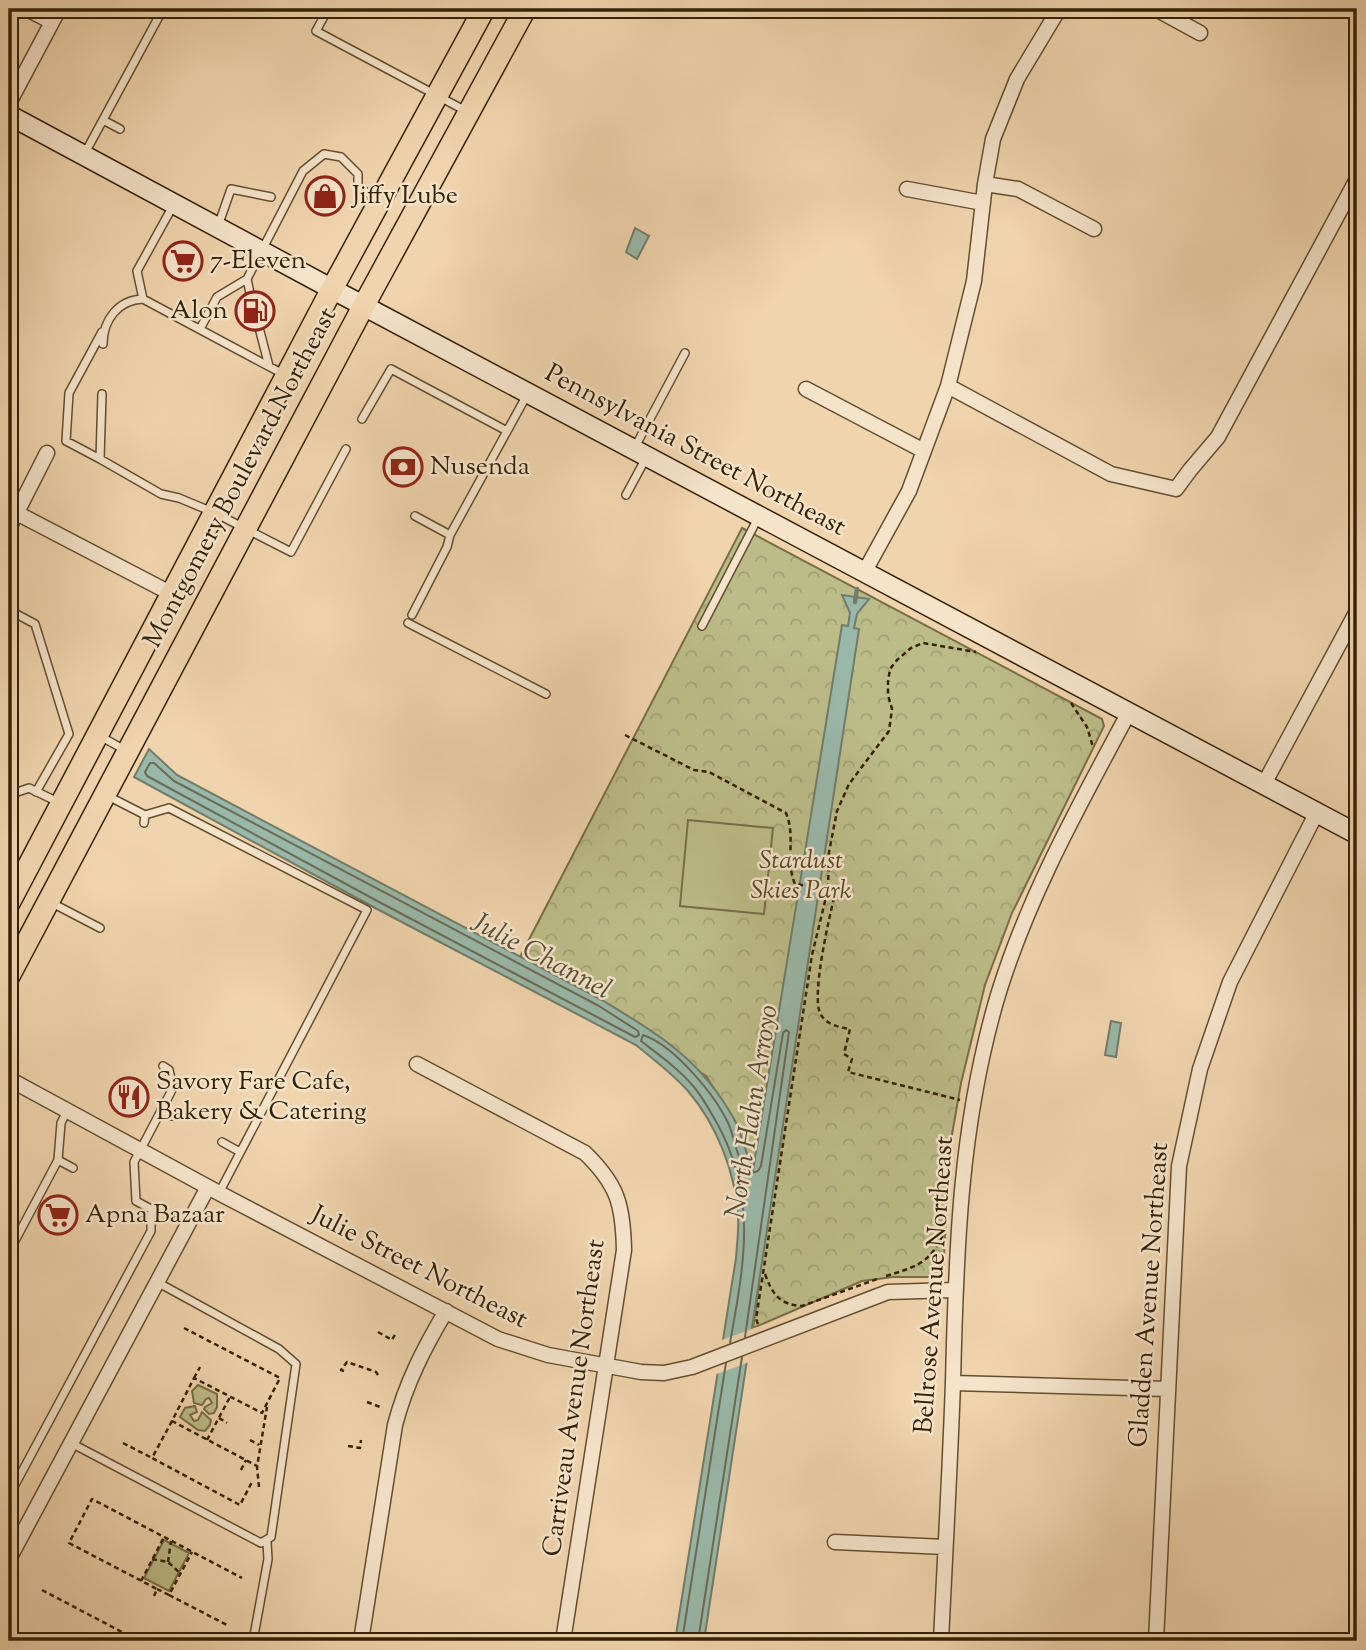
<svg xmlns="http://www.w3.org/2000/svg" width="1366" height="1650" font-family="'Sorts Mill Goudy',serif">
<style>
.forest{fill:url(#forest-crowns);stroke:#786e47;stroke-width:2}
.garden{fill:#bcbc88;stroke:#786e47;stroke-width:2}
.water{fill:#9ab8a9;stroke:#727c68;stroke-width:2}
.pier{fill:#f0d4ad}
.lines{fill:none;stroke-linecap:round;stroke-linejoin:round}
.shore{stroke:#686c58;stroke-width:2}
.stream{stroke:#727c68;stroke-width:4.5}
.lane-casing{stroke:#644e30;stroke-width:10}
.street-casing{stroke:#644e30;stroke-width:17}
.secondary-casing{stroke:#352106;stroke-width:22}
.primary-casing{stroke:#352106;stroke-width:24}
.path{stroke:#352106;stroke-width:2.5;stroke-dasharray:5 3.5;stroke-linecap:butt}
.lane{stroke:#f5e3ca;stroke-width:7}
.street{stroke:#f5e3ca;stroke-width:14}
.secondary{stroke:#f5e3ca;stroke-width:19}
.primary{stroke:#f0d4ad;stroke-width:21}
.labels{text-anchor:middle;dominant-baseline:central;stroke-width:5;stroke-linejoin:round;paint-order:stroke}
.poi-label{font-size:26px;fill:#352106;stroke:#f5e3ca;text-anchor:start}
.street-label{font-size:26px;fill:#352106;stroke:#f5e3ca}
.park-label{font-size:26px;font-style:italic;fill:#574826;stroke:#f5e3ca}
.water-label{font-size:28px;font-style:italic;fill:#534e37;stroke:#f5e3ca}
</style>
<defs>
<pattern id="forest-crowns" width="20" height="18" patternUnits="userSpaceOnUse" patternTransform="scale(1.75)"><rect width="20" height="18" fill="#bcbc88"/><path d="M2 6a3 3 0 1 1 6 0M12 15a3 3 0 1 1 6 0" fill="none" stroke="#a2a174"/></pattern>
</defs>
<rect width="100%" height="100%" fill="#f0d4ad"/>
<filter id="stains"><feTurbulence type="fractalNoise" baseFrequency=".00286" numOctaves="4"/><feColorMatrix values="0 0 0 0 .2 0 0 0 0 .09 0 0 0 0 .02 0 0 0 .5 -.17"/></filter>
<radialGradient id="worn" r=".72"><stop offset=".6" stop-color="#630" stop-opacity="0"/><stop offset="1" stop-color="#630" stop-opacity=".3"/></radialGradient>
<path class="forest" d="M742,528L1102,719L1104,726L1012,913L985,985L961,1083L950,1146L943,1273L938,1277H893L862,1281L753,1328L759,1285L753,1171L735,1121L706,1076L520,957Z"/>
<path class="garden" d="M688,820L773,828L764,914L680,906Z
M198,1385L217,1394V1407L214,1413L209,1414L204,1409L205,1407L212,1403L209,1398L206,1399L202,1405L194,1403L192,1391Z
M195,1406L197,1412L190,1415L194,1421L198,1420L202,1412L211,1420L210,1425L205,1431L198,1430L180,1417L185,1408Z
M164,1540L189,1553L169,1591L144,1578Z"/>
<path class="water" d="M635,228L649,236L637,259L626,252Z
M842,595L869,599L857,614L854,628L859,629L704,1641H675L736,1258C737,1244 739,1229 738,1215C735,1172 717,1125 688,1091C673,1074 654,1060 636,1045L377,909L134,777L149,749L177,775L602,1000C659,1035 700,1058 734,1119C742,1134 746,1154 753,1170L842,625L848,626L850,613Z
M1111,1021L1121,1023L1116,1057L1105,1055Z"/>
<path class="pier" d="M757,1327L752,1361L714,1375L719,1341Z"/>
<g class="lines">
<path class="shore" d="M150,763H154L174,781L599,1006L638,1031L639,1035L635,1037L381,903L147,776L145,772Z
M730,1343C744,1264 758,1198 717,1123C710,1111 703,1098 694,1087C679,1069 659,1055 641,1041L643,1035C674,1045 716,1096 729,1125C735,1139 738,1168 752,1173L758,1171L761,1166L783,1033L786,1030L789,1032L745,1337
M682,1641L726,1363
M698,1641L742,1357"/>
<path class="stream" d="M855,602L857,589"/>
<g class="lane-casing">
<path id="lane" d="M328,9L316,31L466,111
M103,120L120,129
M85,153L163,9
M218,226L231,189L271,197
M251,298L247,279L303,171L324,154L341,157L358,174V188L380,199
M143,299L137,271L174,204
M257,320L269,366
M200,329L217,297L247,279
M103,344C103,320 118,300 143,299L285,375
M102,394L100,459L161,494L179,498L215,513L291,552L346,449
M362,419L391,369L507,431
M634,449L685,353
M100,459L66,441L69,393L102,332
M626,495L646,458
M415,516L450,535
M9,610L35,624L69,734L36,792
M412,615L447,547L450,535L528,393
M408,623L546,694
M702,626L758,518
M98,735L125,750
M9,795L29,788L60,803
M106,795L145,815L144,823
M145,815L169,808L367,910L219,1193
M52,903L100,928
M161,1110L172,1116
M222,1142L240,1152
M58,1160L73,1168
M9,1252L58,1160L61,1123L67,1111
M71,1443L261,1543L271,1537L296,1364L279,1349L157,1282
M9,1496L151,1231V1209L136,1201L134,1162L173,1088L169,1070L163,1066
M253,1641L268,1559L267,1542"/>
</g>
<g class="street-casing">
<path id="street" d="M27,9L52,22
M1156,9L1200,33
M9,103L59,9
M985,184L1018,189L1094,229
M907,189L983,203
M948,386L1111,474L1176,489L1190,470L1218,437L1357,179
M806,389L924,451
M9,509L172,594
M9,528L47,453
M865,571L909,491L948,386L974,281L985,184L993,139L1017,79L1059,9
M1264,784L1357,611
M417,1064L585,1153C618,1185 623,1205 624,1250L563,1641
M9,1079L219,1193L498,1339L548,1355L641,1372L664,1373L692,1367L888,1292L954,1290
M953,1383L1167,1389
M835,1542L945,1547
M9,1559L208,1187
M361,1641L395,1425C406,1383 424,1348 446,1311
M941,1641C945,1555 950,1469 953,1382C956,1249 960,1123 998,995C1029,894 1080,804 1129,712
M1156,1641L1179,1166L1200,1069L1230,982L1317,812"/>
</g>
<g class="secondary-casing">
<path id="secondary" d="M9,115L332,289L1357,834"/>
</g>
<g class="primary-casing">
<path id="primary" d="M9,903L332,289L484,9
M9,976L364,305L525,9"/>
</g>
<path class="path" d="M1071,703L1087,727L1093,747
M625,735L694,770L709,772L786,813C796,837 785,861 795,884L828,889L835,894C830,914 810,999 821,1015C827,1025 839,1027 850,1029L844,1054L852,1059L848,1072L960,1100
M765,1274C772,1293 779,1305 802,1306L880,1278
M886,1276C915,1267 929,1264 943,1235
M758,1324L756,1319L812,955L828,889L829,852L837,811L849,784L889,731L892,709L888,695V682L890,669L897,660L911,648L923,643L976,652
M184,1328L280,1378L262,1413L194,1378L172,1421L257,1466
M378,1332L392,1340L396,1333
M344,1371L341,1370L347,1362L376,1372L378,1375
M194,1378L200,1367
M367,1402L383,1408
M219,1418L227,1423
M172,1421L152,1458L240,1505L253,1480
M207,1440L230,1397
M250,1440L259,1445
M123,1443L152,1458
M348,1446L360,1448L361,1440
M241,1470L246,1460
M259,1487L257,1467L267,1407
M152,1559L168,1562L181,1574
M168,1562L171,1541
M141,1581L164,1537
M157,1589L169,1595L192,1552
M42,1590L139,1641
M169,1595L227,1625
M154,1596L157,1589L69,1543L92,1499L242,1578"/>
<use href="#lane" class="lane"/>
<use href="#street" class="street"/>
<use href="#secondary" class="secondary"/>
<use href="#primary" class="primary"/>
</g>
<defs>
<g id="shop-ring" transform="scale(2.0125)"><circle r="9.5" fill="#f5e3ca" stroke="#8f2418" stroke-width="1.5"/><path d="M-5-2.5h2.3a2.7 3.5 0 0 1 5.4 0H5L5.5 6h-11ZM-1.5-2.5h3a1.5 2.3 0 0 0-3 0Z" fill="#8f2418"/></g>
<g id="supermarket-ring" transform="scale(2.0125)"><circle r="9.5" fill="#f5e3ca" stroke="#8f2418" stroke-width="1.5"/><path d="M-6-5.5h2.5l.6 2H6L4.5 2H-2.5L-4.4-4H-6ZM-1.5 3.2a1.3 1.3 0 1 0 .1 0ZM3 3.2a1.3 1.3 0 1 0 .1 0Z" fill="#8f2418"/></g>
<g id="fuel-ring" transform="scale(2.0125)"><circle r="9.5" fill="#f5e3ca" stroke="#8f2418" stroke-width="1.5"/><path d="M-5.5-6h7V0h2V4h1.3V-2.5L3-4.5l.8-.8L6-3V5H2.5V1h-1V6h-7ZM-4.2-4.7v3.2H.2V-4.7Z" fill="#8f2418"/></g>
<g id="bank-ring" transform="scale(2.0125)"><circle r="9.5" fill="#f5e3ca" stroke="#8f2418" stroke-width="1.5"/><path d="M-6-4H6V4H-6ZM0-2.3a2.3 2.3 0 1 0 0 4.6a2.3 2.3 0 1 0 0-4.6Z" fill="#8f2418"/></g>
<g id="restaurant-ring" transform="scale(2.0125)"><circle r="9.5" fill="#f5e3ca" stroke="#8f2418" stroke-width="1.5"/><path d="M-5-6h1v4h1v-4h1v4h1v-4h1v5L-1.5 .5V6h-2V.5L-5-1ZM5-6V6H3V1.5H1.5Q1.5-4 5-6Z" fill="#8f2418"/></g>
</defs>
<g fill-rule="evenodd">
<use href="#shop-ring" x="325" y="196"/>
<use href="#supermarket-ring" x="183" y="261"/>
<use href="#fuel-ring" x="255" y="311"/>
<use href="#bank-ring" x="403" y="467"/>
<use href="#restaurant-ring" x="129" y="1097"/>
<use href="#supermarket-ring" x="58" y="1215"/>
</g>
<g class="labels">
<g class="poi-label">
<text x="352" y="196">Jiffy Lube</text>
<text x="210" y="261">7-Eleven</text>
<text x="228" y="311" text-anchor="end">Alon</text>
<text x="430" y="467">Nusenda</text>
<text x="156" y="1082">Savory Fare Cafe,<tspan x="156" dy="30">Bakery &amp; Catering</tspan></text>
<text x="85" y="1215">Apna Bazaar</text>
</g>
<g class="street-label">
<text transform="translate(695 451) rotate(28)">Pennsylvania Street Northeast</text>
<text transform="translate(241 478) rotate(-62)">Montgomery Boulevard Northeast</text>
<text transform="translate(419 1268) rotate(27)">Julie Street Northeast</text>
<text transform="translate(935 1285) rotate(-86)">Bellrose Avenue Northeast</text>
<text transform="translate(1150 1295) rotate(-86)">Gladden Avenue Northeast</text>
<text transform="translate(575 1398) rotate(-82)">Carriveau Avenue Northeast</text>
</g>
<g class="park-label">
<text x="801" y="861">Stardust<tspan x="801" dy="30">Skies Park</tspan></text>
</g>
<g class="water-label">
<text transform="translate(541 957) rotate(28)">Julie Channel</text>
<text transform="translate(753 1112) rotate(-81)">North Hahn Arroyo</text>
</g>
</g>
<rect width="1366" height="1650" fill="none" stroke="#f0d4ad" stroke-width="35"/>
<rect x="10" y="10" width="1345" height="1629" fill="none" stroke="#352106" stroke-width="3.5"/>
<rect x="18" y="18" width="1331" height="1615" fill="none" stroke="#352106" stroke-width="2"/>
<rect width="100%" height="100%" filter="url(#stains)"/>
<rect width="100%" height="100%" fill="url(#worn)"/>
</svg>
